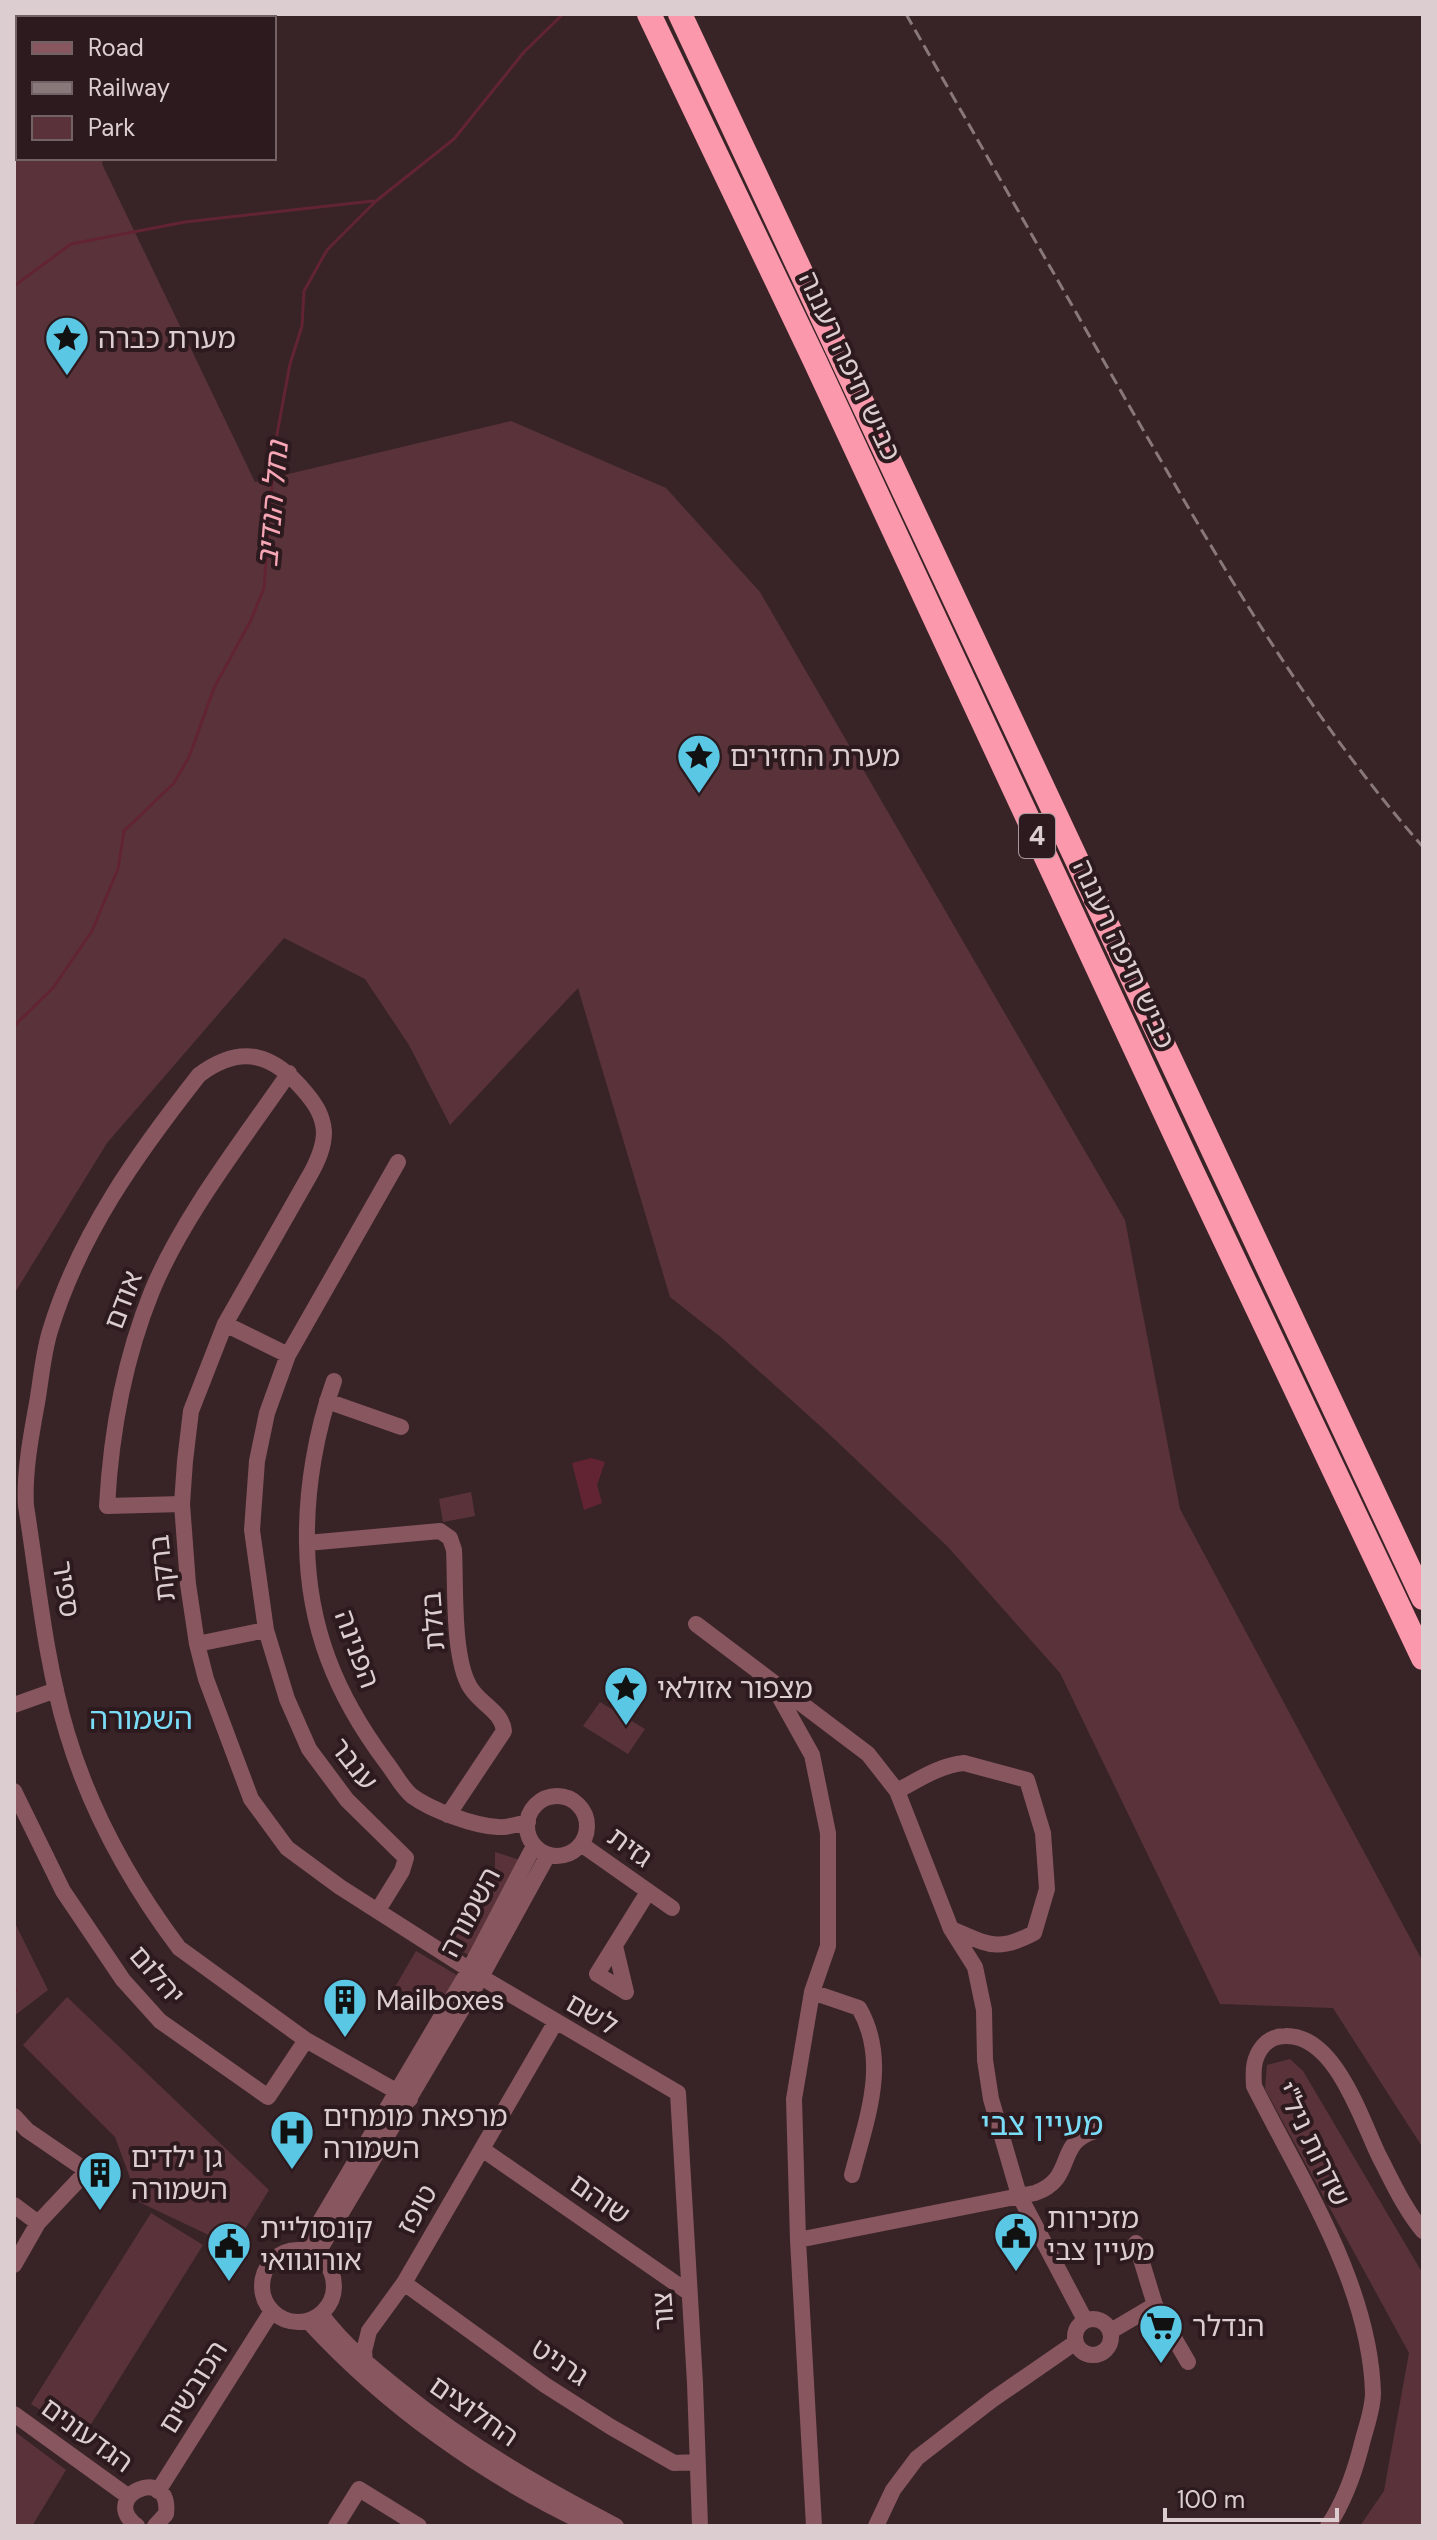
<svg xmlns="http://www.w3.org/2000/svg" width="1437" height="2540" font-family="'DM Sans','Noto Sans Hebrew',sans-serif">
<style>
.green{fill:#5a333a}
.water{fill:#622433}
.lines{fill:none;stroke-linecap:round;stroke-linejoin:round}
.stream{stroke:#622433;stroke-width:3}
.minor{stroke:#88565f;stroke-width:16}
.highway{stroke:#fb98ab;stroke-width:24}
.rail{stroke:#89787a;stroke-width:3;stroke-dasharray:12 6;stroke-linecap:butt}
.labels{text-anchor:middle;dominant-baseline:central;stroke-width:8;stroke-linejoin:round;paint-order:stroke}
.shield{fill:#2d1a1e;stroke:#a8989b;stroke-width:2}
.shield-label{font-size:26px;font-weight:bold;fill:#dcced0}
.poi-label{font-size:28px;fill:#dcced0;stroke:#2d1a1e;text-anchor:start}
.street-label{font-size:28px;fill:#dcced0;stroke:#2d1a1e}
.water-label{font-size:30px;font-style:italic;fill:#f7a6b5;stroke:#2d1a1e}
.neighbourhood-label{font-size:30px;fill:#7addf8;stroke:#2d1a1e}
.quarter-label{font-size:32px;fill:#7addf8;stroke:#2d1a1e}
</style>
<rect width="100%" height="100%" fill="#382427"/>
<path class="green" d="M14,14H136L135,18H18V158H103L102,164L255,482L511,421L666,488L760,592L1125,1220L1180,1509L1423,1962V2148L1333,2008L1220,2004L1060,1673L948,1547L828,1433L722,1338L670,1297L578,988L450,1125L409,1045L365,979L284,938L107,1143L14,1294Z
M471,1492L475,1516L443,1522L439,1499Z
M600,1702L645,1729L628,1754L583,1726Z
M495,1852L526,1862L470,1956L450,1944L495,1868Z
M14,1921L48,1990L14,2016Z
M416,1951L460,1977L440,2013L395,1987Z
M67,1997L269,2190L234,2247L139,2202L115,2137L23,2045Z
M1290,2059L1303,2071L1423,2274V2526H1360L1384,2491L1409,2353L1265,2089L1267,2065Z
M151,2213L203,2245L83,2437L31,2404Z
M14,2431L66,2470L32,2526H14Z"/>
<path class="water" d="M591,1458L605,1462L597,1485L602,1503L584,1510L572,1463Z"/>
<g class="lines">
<path class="stream" d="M14,286L71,244L185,222L373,201
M14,1026L53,988L92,931L118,869L124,831L174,783L189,757L214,688L251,620L264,588L275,445L290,364L302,326L304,291L327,250L376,201L454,139L524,52L563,14
M14,1986L16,1990"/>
<path class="minor" d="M225,1324L288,1355
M334,1381C316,1431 306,1489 307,1543C308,1627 336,1695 386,1762C394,1772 402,1788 412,1796C431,1810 474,1826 498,1827C507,1828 518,1824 528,1822
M327,1401L401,1427
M182,1504L107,1506C111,1432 124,1360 152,1291C183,1216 243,1140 289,1073
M307,1543L440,1531L450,1538L454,1550C456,1586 452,1657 470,1687C480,1704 502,1711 504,1731L448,1815
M696,1624L868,1754L897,1791L951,1929L975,1967L984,2010L985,2060L991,2099L1019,2195L1085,2320
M197,1644L266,1630
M774,1687L812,1755L828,1833V1946L812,1992
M14,1705L56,1690
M14,1791L63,1891L123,1980L160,2021L268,2097L306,2040
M897,1791C918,1780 940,1765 964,1763L1027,1780L1043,1833L1047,1889L1034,1933C996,1953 988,1944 951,1929
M527 1826a30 30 0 1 1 60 0a30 30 0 1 1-60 0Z
M581,1844L672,1908
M378,1910L402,1871L406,1858L347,1800L309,1749L287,1699L266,1630L252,1530L257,1461L267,1413L288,1355L398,1162
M615,1946L626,1992L597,1974L648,1892
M410,2099L306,2040L179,1948C131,1884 90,1810 67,1733C45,1660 38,1581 26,1506C24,1472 31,1436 37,1403C41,1380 43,1354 50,1331C80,1233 137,1154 199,1075C242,1043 274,1054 306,1093C316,1105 323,1116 324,1132C324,1147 318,1160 311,1173L225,1324L191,1411L185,1461L182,1504L188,1584L197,1644L206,1679L251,1799L287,1848L340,1887L481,1977L678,2093L695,2383L700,2526
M14,2116L27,2130L87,2171L38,2223L14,2265
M482,2149L688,2292
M14,2205L38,2223
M798,2240L1035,2193C1077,2178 1054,2143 1095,2131
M1136,2243L1155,2305L1188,2362
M262 2286a36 36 0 1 1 72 0a36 36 0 1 1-72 0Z
M303,2250L469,1970L534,1846
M317,2254L481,1977L548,1855
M404,2283L545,2385L611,2427L674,2463L697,2462
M321,2314C343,2344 372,2368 401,2391C468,2445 540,2487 616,2526
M1075 2337a18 18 0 1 1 36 0a18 18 0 1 1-36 0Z
M308,2321C387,2407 486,2477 591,2526
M1111,2331L1155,2305
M365,2361L364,2351L369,2331L404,2283L555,2023
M14,2414L129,2497
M158,2491L272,2311
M137,2526C97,2496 172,2463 166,2514L155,2526
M336,2526L359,2489L419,2526
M814,2526L798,2240L794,2099L812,1992L859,2008C890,2062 866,2120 852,2175
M876,2526L893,2490L917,2458L992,2400L1076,2342
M1328,2526C1344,2502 1354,2474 1361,2447C1365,2430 1373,2410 1373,2393C1370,2285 1301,2180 1254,2086C1253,2070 1253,2058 1263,2046C1269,2039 1276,2036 1285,2036C1335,2034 1361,2119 1379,2156C1392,2181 1405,2210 1423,2231"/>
<path class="highway" d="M649,14L814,359L1193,1173L1423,1658
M680,14L1423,1598"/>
<path class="rail" d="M906,14C981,146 1056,277 1131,409C1219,561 1307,715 1423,847"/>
</g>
<defs>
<g id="sight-pin" transform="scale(2.3)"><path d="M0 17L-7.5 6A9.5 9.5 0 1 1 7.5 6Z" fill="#5ac8e5" stroke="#2d1a1e"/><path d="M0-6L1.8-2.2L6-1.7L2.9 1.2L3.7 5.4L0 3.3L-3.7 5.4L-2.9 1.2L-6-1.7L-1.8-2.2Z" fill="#111"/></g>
<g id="building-pin" transform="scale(2.3)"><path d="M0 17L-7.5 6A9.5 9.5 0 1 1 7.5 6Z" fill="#5ac8e5" stroke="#2d1a1e"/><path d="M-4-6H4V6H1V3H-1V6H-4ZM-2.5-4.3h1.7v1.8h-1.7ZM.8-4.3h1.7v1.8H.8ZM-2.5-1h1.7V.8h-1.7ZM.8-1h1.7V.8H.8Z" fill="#111"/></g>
<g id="hospital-pin" transform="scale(2.3)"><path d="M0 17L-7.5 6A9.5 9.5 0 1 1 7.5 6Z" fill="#5ac8e5" stroke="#2d1a1e"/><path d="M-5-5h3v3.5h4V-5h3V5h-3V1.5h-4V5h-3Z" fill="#111"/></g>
<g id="civic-pin" transform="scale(2.3)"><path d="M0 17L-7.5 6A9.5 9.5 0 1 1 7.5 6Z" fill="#5ac8e5" stroke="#2d1a1e"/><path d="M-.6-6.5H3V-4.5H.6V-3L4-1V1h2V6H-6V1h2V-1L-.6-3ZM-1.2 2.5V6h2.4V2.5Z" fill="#111"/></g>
<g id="supermarket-pin" transform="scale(2.3)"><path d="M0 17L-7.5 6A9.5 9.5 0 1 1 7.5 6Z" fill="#5ac8e5" stroke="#2d1a1e"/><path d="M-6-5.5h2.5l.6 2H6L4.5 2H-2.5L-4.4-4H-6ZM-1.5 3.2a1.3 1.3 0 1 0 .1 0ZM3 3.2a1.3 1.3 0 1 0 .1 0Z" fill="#111"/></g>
</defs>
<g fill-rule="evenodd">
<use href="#sight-pin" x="67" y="338"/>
<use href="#sight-pin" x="699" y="756"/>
<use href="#sight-pin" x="626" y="1688"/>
<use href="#building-pin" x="345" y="2000"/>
<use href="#hospital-pin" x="292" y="2132"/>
<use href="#building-pin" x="100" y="2173"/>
<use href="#civic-pin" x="1016" y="2234"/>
<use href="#civic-pin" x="229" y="2244"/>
<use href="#supermarket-pin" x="1161" y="2326"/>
</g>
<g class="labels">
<rect class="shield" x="1019" y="814" width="36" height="44" rx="6"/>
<g class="shield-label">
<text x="1037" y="836">4</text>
</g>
<g class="poi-label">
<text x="98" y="338">מערת כברה</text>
<text x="730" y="756">מערת החזירים</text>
<text x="657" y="1688">מצפור אזולאי</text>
<text x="376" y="2000">Mailboxes</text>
<text x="323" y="2116">מרפאת מומחים<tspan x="323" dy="32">השמורה</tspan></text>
<text x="131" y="2157">גן ילדים<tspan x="131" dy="32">השמורה</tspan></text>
<text x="1047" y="2218">מזכירות<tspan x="1047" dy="32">מעיין צבי</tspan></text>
<text x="260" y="2228">קונסוליית<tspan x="260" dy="32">אורוגוואי</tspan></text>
<text x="1192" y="2326">הנדלר</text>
</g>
<g class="street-label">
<text transform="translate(850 366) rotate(65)">כביש חיפה רעננה</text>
<text transform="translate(1124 954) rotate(65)">כביש חיפה רעננה</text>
<text transform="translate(123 1300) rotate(-69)">אודם</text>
<text transform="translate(162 1568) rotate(-96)">ברקת</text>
<text transform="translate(66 1589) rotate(81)">ספיר</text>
<text transform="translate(433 1621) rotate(-94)">בזלת</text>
<text transform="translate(357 1649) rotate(70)">הפנינה</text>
<text transform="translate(354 1764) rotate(52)">ענבר</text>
<text transform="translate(630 1847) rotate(36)">גזית</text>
<text transform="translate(470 1912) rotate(-62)">השמורה</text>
<text transform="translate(157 1975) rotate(49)">יהלום</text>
<text transform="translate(592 2014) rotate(30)">לשם</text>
<text transform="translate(1313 2144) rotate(64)">שדרות ניל"י</text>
<text transform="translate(600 2199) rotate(35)">שוהם</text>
<text transform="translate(417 2209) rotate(-60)">טופז</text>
<text transform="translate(663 2311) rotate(-94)">צור</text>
<text transform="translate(560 2362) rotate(34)">גרניט</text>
<text transform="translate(193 2387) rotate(-58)">הכובשים</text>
<text transform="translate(474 2411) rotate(35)">החלוצים</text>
<text transform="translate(87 2435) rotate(36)">הגדעונים</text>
</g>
<g class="water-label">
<text transform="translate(272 504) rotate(-85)">נחל הנדיב</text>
</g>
<g class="neighbourhood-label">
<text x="141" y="1718">השמורה</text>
</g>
<g class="quarter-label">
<text x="1042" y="2124">מעיין צבי</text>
</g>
</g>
<rect width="1437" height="2540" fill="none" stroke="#dcced0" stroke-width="32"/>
<rect x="16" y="16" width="260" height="144" fill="#2d1a1e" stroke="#736265" stroke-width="2"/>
<rect x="32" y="42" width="40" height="12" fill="#88565f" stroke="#736265" stroke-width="2"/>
<text x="88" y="56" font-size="24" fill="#dcced0">Road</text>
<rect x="32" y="82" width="40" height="12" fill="#89787a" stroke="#736265" stroke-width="2"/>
<text x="88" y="96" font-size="24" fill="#dcced0">Railway</text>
<rect x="32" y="116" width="40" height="24" fill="#5a333a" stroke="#736265" stroke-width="2"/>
<text x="88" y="136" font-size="24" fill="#dcced0">Park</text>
<path d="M1165 2508v12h172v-12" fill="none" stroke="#dcced0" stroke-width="4"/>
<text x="1177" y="2508" font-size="24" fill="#dcced0" stroke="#2d1a1e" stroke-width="6" paint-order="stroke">100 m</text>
</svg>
